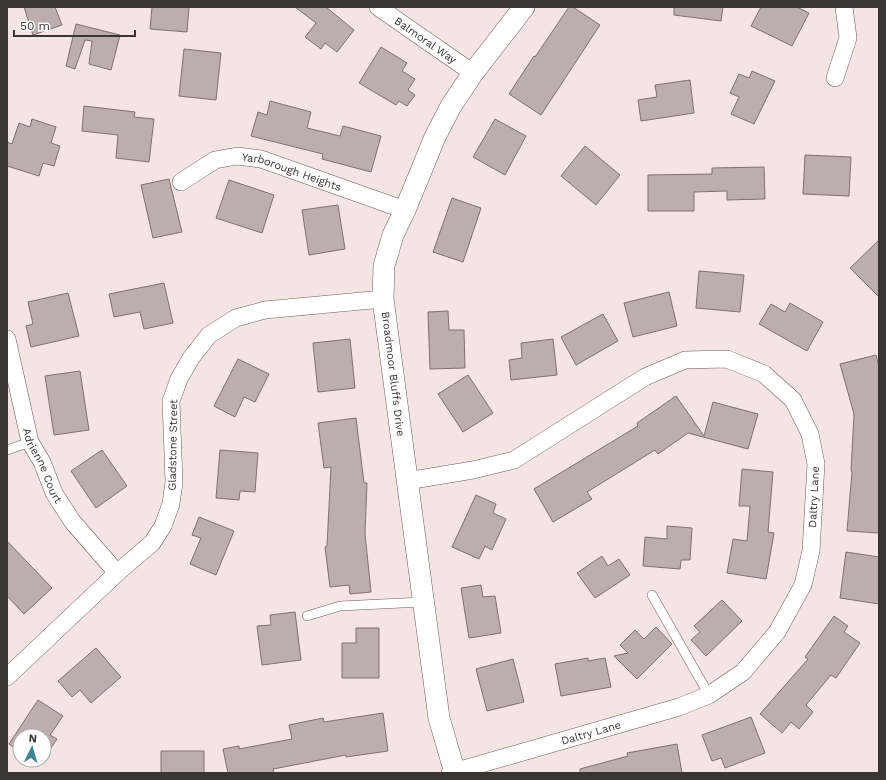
<svg xmlns="http://www.w3.org/2000/svg" width="886" height="780" font-family="'Work Sans',sans-serif">
<style>
.building{fill:#bcaead;stroke:#7e7170}
.lines{fill:none;stroke-linecap:round;stroke-linejoin:round}
.service-casing{stroke:#6a5d5c;stroke-width:10}
.minor-casing{stroke:#6a5d5c;stroke-width:18}
.tertiary-casing{stroke:#6a5d5c;stroke-width:22}
.service{stroke:#fff;stroke-width:9}
.minor{stroke:#fff;stroke-width:17}
.tertiary{stroke:#fff;stroke-width:21}
.labels{text-anchor:middle;dominant-baseline:central;stroke-width:3;stroke-linejoin:round;paint-order:stroke}
.street-label{font-size:11px;fill:#3a3433;stroke:#fff}
</style>
<rect width="100%" height="100%" fill="#f4e4e3"/>
<path class="building" d="M24,7H55L62,25L33,35Z
M152,7H189L187,32L150,29Z
M295,7H326L354,30L337,52L325,43L321,49L305,37L316,23Z
M569,7H573L600,25L541,115L509,94L534,56L535,57Z
M674,7H723L721,21L674,15Z
M761,7H797L809,13L792,46L751,26Z
M76,24L120,35L111,70L89,64L92,41L85,40L75,69L66,66Z
M381,47L407,63L402,71L415,79L408,90L415,95L407,106L399,101L396,105L359,83Z
M184,49L221,53L216,100L179,96Z
M752,71L775,81L754,124L731,114L739,97L730,93L739,74L749,78Z
M690,80L694,113L641,121L638,100L657,97L655,85Z
M270,101L311,112L307,128L340,136L343,126L381,136L371,172L322,159L323,154L251,136L258,112L267,115Z
M84,106L135,112L134,117L154,119L149,162L116,158L118,135L82,131Z
M32,119L56,127L51,143L60,146L54,166L43,163L39,176L7,166V142L12,144L19,123L30,127Z
M495,119L526,136L505,175L473,157Z
M585,146L620,175L596,205L561,176Z
M805,155L851,157L849,196L803,194Z
M764,167L765,199L727,200V191L694,192V211H648V175L712,174V168Z
M169,179L182,232L153,238L141,185Z
M229,180L274,195L262,233L216,218Z
M452,198L481,208L463,262L433,252Z
M338,205L345,249L309,255L302,210Z
M879,240V297L850,268Z
M699,271L744,275L740,312L696,308Z
M164,283L173,323L144,329L140,312L114,317L109,294Z
M669,292L677,326L633,337L624,303Z
M68,293L79,336L31,347L26,326L33,324L28,302Z
M790,303L823,322L807,351L759,324L771,304L785,312Z
M448,311L449,330H464L465,368L430,369L428,312Z
M603,314L618,341L576,365L561,337Z
M350,339L355,388L318,392L313,343Z
M553,339L557,375L511,380L509,360L522,358L521,343Z
M876,355L879,367V533L847,531L852,472L851,471L854,414L840,364Z
M238,359L269,374L255,402L244,397L235,417L214,406Z
M80,371L89,430L54,435L45,376Z
M468,375L493,413L463,432L438,394Z
M676,396L704,436L713,402L758,414L748,449L688,433L658,454L655,450L587,492L592,499L553,522L534,489L638,426L637,423Z
M356,418L364,483H367L365,534L371,592L350,594L349,585L330,587L325,547L327,546L331,467L324,468L318,423Z
M102,450L127,486L96,508L71,471Z
M220,450L258,453L255,492L240,491L239,500L216,498Z
M742,469L773,472L768,532L774,533L766,579L727,573L733,539L747,541L750,506H739Z
M476,495L496,504L493,513L506,519L492,550L485,546L479,559L452,547Z
M199,517L234,531L216,575L190,564L201,538L192,535Z
M667,526L692,528L690,560H681L680,569L643,566L645,537L667,539Z
M7,541L52,588L24,614L7,596Z
M846,552L879,557V604L840,598Z
M602,556L608,566L619,559L630,575L595,598L577,573Z
M481,585L483,597L495,596L501,633L469,638L461,588Z
M722,600L742,621L706,656L691,640L700,632L694,626Z
M295,612L301,660L262,665L257,626L271,625L270,615Z
M834,616L848,626L844,632L860,643L836,678L831,675L806,705L813,712L799,729L791,722L782,733L760,714L808,659L805,657Z
M656,627L672,644L637,679L614,656L628,653L620,645L635,630L644,639Z
M356,628H379V678H342V643H356Z
M96,648L121,677L91,703L80,690L72,697L58,681Z
M588,658V661L605,658L611,687L561,696L555,664Z
M513,659L524,702L487,711L476,669Z
M38,700L63,716L50,735L57,739L46,755L44,753V736H20V752L9,744Z
M383,713L388,751L346,757V755L273,769L274,773H228L223,749L239,746V749L292,739L289,725L323,718L324,722Z
M751,717L765,753L725,768L721,758L712,761L702,735Z
M677,744L682,773H580V769L628,756L627,753Z
M161,751H204V773H161Z"/>
<g class="lines">
<g class="service-casing">
<path id="service" d="M7,450L30,442
M652,595L709,695
M307,616L340,606L423,602"/>
</g>
<g class="minor-casing">
<g id="minor">
<path id="s1" d="M378,7L473,73"/>
<path d="M835,78L848,38L844,7"/>
<path id="s2" d="M181,182L215,160L237,156L261,159L405,210"/>
<path id="s3" d="M7,339L30,442L42,462L54,493L72,521L117,573"/>
<path d="M407,481L473,470L514,460L645,377L685,360L727,359L764,374L793,400L810,434L816,464L811,551L803,585L777,632L743,672L709,695L679,707L450,773"/>
<path d="M7,677L117,573L152,543L163,526L171,504L174,482L171,401L179,379L191,358L209,335L236,318L265,310L383,299"/>
</g>
</g>
<g class="tertiary-casing">
<path id="tertiary" d="M455,773L439,718L383,299L384,266L393,235L405,210L435,137L451,106L473,73L524,7"/>
</g>
<use href="#service" class="service"/>
<use href="#minor" class="minor"/>
<use href="#tertiary" class="tertiary"/>
</g>
<g class="labels">
<g class="street-label">
<text stroke="none"><textPath href="#s1" startOffset="58">Balmoral Way</textPath></text>
<text stroke="none"><textPath href="#s2" startOffset="120">Yarborough Heights</textPath></text>
<text transform="translate(393 374) rotate(83)">Broadmoor Bluffs Drive</text>
<text transform="translate(173 445) rotate(-89)">Gladstone Street</text>
<text stroke="none"><textPath href="#s3" startOffset="132">Adrienne Court</textPath></text>
<text transform="translate(814 497) rotate(-87)">Daltry Lane</text>
<text transform="translate(591 733) rotate(-16)">Daltry Lane</text>
</g>
</g>
<rect width="886" height="780" fill="none" stroke="#3a3433" stroke-width="16"/>
<g transform="translate(32 748) rotate(5)"><circle r="19" fill="#ffffff" stroke="#b0aead"/>
<path d="M0-3L7 15L0 10L-7 15Z" fill="#3f868e"/>
<text y="-6" font-size="11" font-weight="bold" text-anchor="middle" fill="#3a3433">N</text>
</g>
<path d="M14 30v6h121v-6" fill="none" stroke="#3a3433" stroke-width="2"/>
<text x="20" y="30" font-size="12" fill="#3a3433" stroke="#ffffff" stroke-width="3" paint-order="stroke">50 m</text>
</svg>
